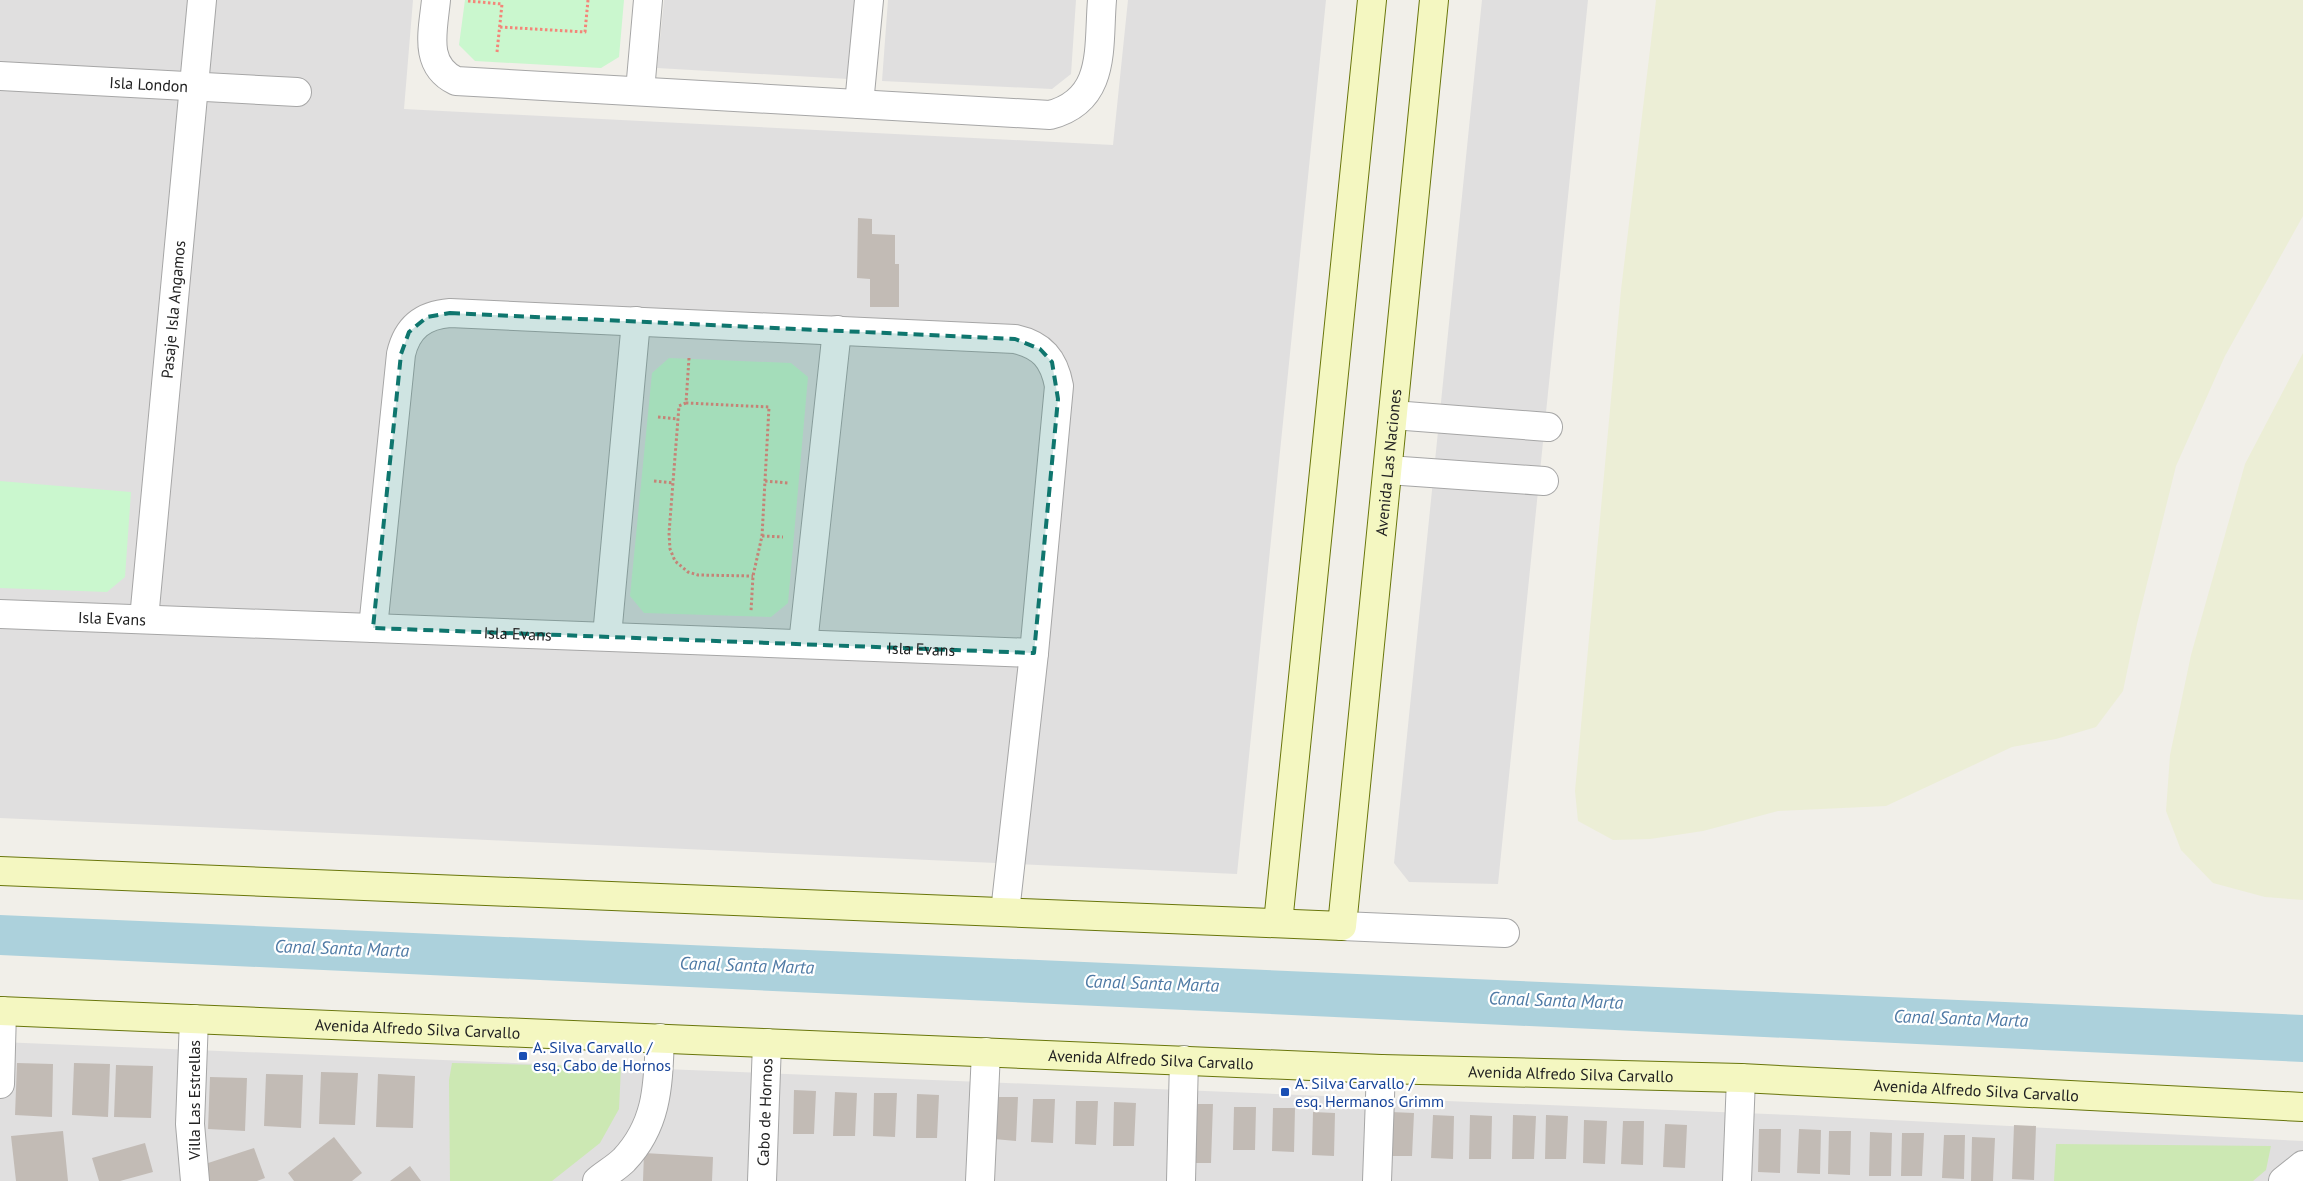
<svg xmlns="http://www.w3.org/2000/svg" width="2303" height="1181" font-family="'PT Sans',sans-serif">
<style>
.residential{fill:#e0dfdf}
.farmland{fill:#eceed6}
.grass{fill:#cce8b3}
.park{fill:#caf7ce}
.water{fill:#acd1dc}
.building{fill:#c2bbb5}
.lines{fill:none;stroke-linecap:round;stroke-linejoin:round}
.street-casing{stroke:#a6a6a6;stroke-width:30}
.secondary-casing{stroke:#69760b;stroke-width:30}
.path{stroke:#f38679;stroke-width:3;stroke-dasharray:2.5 2.5;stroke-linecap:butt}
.street{stroke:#fff;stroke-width:28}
.secondary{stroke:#f4f7c1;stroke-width:28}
.marked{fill:#0f766e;fill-opacity:0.2;stroke:#0f766e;stroke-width:4;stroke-dasharray:10 6;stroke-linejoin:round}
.transit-dot{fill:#1a4fb4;stroke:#fff;stroke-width:2}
.labels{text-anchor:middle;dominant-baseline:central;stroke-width:4.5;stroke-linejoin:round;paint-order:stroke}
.street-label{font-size:16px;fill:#222;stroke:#fff}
.transit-label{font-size:16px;fill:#164399;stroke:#fff;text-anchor:start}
.water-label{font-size:18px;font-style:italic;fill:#4f7aa5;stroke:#fff}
</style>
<rect width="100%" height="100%" fill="#f1efe9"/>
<path class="residential" d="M0,0H413L404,109L1113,145L1128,0H1326L1237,874L0,818Z
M664,0H855L848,79L657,68Z
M888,0H1076L1071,74L1052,89L882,81Z
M1482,0H1588L1498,884L1409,882L1394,863Z
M0,1042L1793,1115L2303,1141V1181H0Z"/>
<path class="farmland" d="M1656,0H2303V216L2225,356L2176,466L2137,624L2123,691L2096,727L2056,739L2012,747L1886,806L1778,811L1703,831L1650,839L1613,840L1578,821L1575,791L1621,290Z
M2303,353V900L2265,897L2213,883L2181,850L2166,811L2170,755L2191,655L2245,464Z"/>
<path class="grass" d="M452,1063L621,1067L619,1109L600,1143L552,1181H450L449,1080Z
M2056,1144L2271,1146L2266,1170L2253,1181H2054Z"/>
<path class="park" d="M465,0H624L619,57L601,68L475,61L459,45Z
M669,358L791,363L808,377L788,603L771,617L644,613L630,596L652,373Z
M0,481L131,492L125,577L107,592L0,588Z"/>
<path class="water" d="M0,915L2303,1015V1062L0,955Z"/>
<path class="building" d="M858,218L872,219V234L895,235V264H899V307H870V279L857,278Z
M17,1063L53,1064L52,1117L15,1115Z
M74,1063L110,1064L108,1117L72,1115Z
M116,1065L153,1066L151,1118L114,1117Z
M321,1072L358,1073L355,1125L319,1124Z
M266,1074L303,1075L301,1128L264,1126Z
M378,1074L415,1076L413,1128L376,1127Z
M210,1077L247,1078L245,1131L208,1129Z
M794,1090L816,1091L814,1134H793Z
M835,1092L857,1093L855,1136H833Z
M874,1093H897L895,1137L873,1136Z
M917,1094L939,1095L937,1138H916Z
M996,1097H1018L1016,1141L994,1139Z
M1033,1099H1055L1053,1143L1031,1142Z
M1076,1101H1098L1096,1145L1075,1144Z
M1114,1102L1136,1103L1134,1146H1113Z
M1191,1104H1213L1211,1163H1190Z
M1234,1107H1256L1255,1150H1233Z
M1273,1108H1295L1294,1152L1272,1151Z
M1313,1112L1335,1113L1334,1156L1312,1155Z
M1391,1112L1414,1113L1412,1156H1390Z
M1433,1115L1454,1116L1453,1159L1431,1158Z
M1470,1115L1492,1116L1491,1159H1469Z
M1513,1115L1536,1116L1534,1159H1512Z
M1546,1115L1568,1116L1566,1159H1545Z
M1584,1120L1607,1121L1605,1164L1583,1163Z
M1623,1121H1644L1643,1165L1621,1164Z
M1665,1124L1687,1125L1685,1168L1663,1167Z
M2014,1125L2036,1126L2034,1180L2012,1179Z
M1759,1129H1781L1780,1173L1758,1172Z
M1799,1129L1821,1130L1820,1174L1797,1173Z
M63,1131L68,1181H16L11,1136Z
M1829,1131H1851L1850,1175L1828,1174Z
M1870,1132L1892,1133L1891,1176H1869Z
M1902,1133H1924L1922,1176H1901Z
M1944,1135H1965L1964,1179L1942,1178Z
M334,1137L362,1173L352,1181H294L288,1173Z
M1972,1137L1995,1138L1993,1181H1971Z
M145,1143L153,1172L120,1181H99L92,1158Z
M254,1148L265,1178L257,1181H208L202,1165Z
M644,1153L713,1157L712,1181H643Z
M410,1166L421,1181H390Z"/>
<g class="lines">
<g class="street-casing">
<g id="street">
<path d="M436,0C433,31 423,65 456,81L1050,115C1107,100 1098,47 1102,0"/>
<path id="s1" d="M0,76L297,92"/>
<path d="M640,91L648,0"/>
<path d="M859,104L869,0"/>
<path d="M1393,415L1548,427"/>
<path d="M1388,470L1544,481"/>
<path id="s2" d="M0,614L1034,653"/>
<path id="s3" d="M144,619L202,0"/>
<path d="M373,628L401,354C407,328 423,315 450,313L1015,339C1042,345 1054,359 1059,386L1034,653L1005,912"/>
<path d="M607,636L636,321"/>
<path d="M803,644L837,330"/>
<path d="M1342,926L1505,933"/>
<path d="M194,1019L190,1124L195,1181"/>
<path d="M0,1084L2,1011"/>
<path d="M597,1181C605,1174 616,1168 624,1160C658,1124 658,1085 660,1038"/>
<path id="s4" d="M762,1181L767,1043"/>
<path d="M980,1181L986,1052"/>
<path d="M1181,1181L1184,1060"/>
<path d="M1377,1181L1381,1069"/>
<path d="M1737,1181L1741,1078"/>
<path d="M2283,1181L2303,1165"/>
</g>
</g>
<g class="secondary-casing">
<g id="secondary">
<path id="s5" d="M0,871L1342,926L1434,0"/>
<path d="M1278,923L1372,0"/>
<path id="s6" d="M0,1011L1381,1069L1741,1078L2303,1107"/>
</g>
</g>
<path class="path" d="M468,1L502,4L497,52
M500,27L585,32L588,0
M689,358L686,403L769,407L762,536L753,576L751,611
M686,403L679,406L669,533L670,549L675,561L688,572L698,575L753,576
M658,417L678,419
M654,481L673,483
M765,481L788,483
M762,536L783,537"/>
<use href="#street" class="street"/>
<use href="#secondary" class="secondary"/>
</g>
<path class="marked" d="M450,313L1015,339L1040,349L1052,362L1058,399L1034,653L373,628L401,354L409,332L427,317Z"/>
<g class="transit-dot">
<rect x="518" y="1051" width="10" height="10" rx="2.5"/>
<rect x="1280" y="1087" width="10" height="10" rx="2.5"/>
</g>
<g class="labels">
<g class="street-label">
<text stroke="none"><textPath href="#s1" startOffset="149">Isla London</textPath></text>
<text stroke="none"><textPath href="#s3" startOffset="311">Pasaje Isla Angamos</textPath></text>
<text stroke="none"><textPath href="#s5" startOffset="1809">Avenida Las Naciones</textPath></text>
<text stroke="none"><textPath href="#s2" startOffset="112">Isla Evans</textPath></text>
<text stroke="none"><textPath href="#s2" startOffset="518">Isla Evans</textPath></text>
<text stroke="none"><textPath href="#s2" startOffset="922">Isla Evans</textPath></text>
<text stroke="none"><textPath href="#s6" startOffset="418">Avenida Alfredo Silva Carvallo</textPath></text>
<text stroke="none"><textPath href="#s6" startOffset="1152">Avenida Alfredo Silva Carvallo</textPath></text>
<text stroke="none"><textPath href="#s6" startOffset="1572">Avenida Alfredo Silva Carvallo</textPath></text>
<text stroke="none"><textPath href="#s6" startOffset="1978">Avenida Alfredo Silva Carvallo</textPath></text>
<text transform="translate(194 1100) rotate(-90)">Villa Las Estrellas</text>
<text stroke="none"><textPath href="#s4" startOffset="69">Cabo de Hornos</textPath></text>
</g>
<g class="transit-label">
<text x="533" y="1047">A. Silva Carvallo /<tspan x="533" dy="18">esq. Cabo de Hornos</tspan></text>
<text x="1295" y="1083">A. Silva Carvallo /<tspan x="1295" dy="18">esq. Hermanos Grimm</tspan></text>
</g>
<g class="water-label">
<text transform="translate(342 948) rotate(2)">Canal Santa Marta</text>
<text transform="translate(747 965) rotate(2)">Canal Santa Marta</text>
<text transform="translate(1152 983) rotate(2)">Canal Santa Marta</text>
<text transform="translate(1556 1000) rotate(2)">Canal Santa Marta</text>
<text transform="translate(1961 1018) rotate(2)">Canal Santa Marta</text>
</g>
</g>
</svg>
